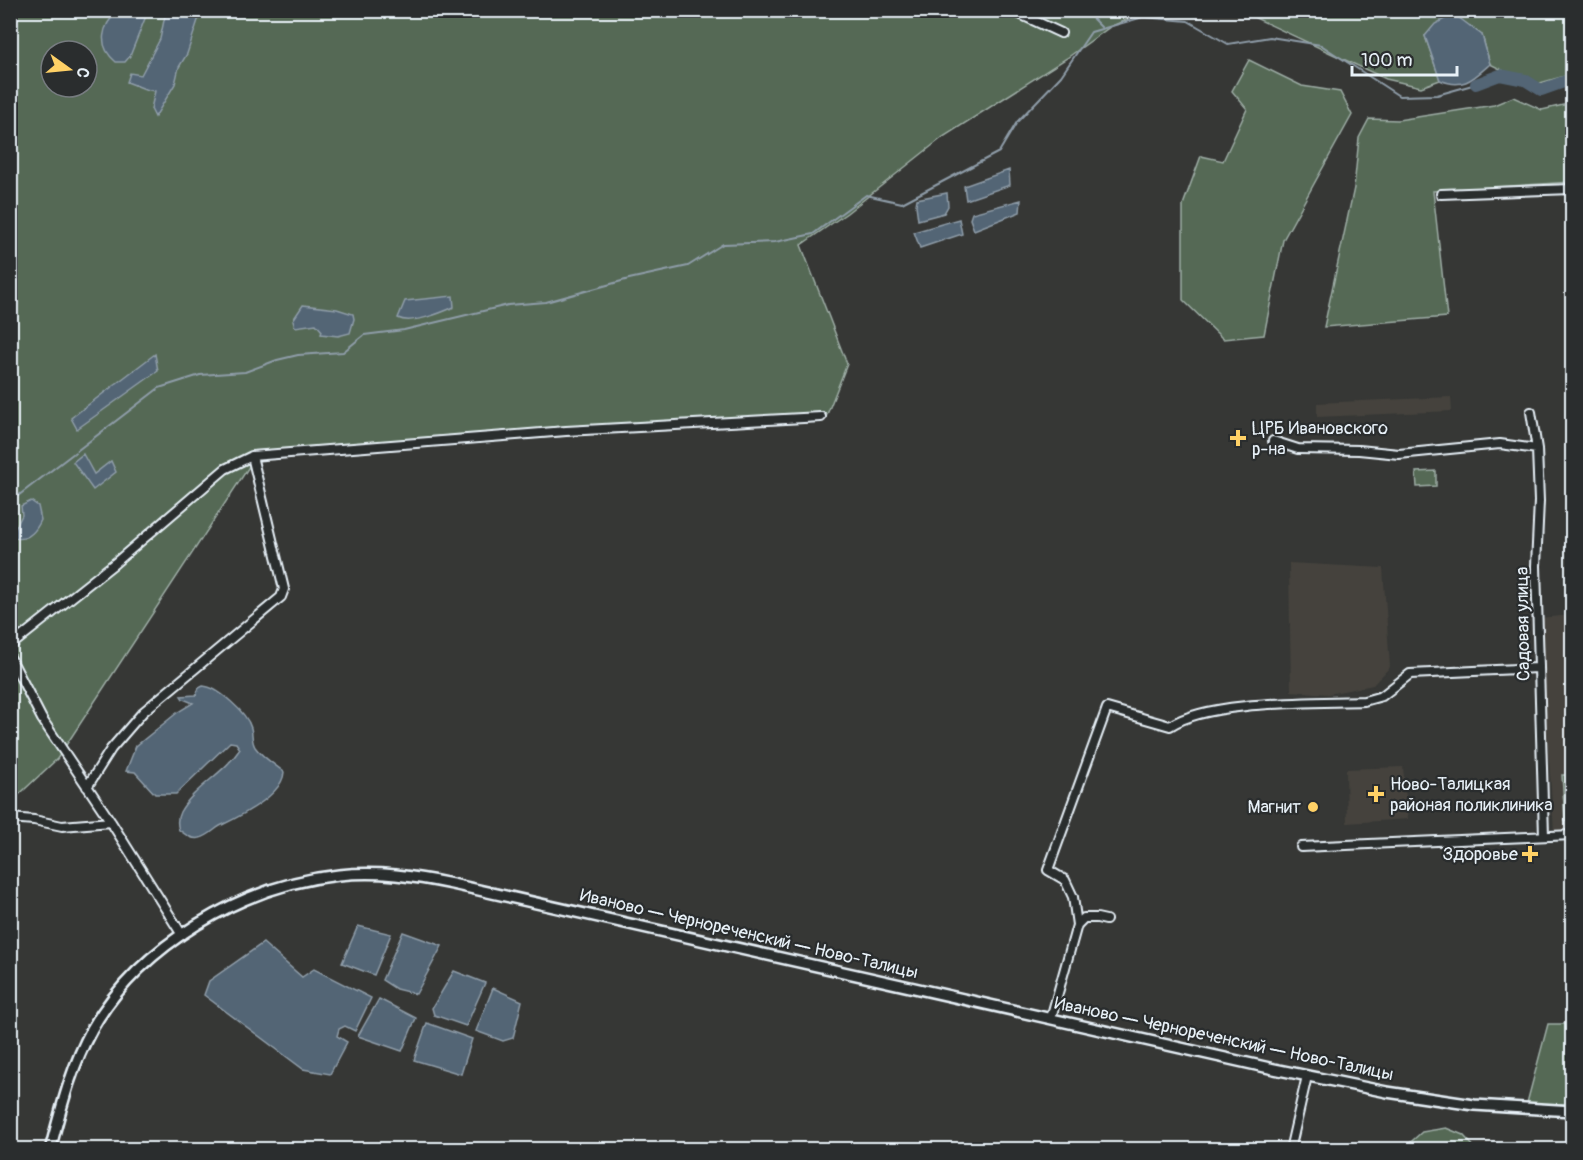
<svg xmlns="http://www.w3.org/2000/svg" width="1583" height="1160" font-family="Pangolin,sans-serif">
<style>
.built{fill:#45433d}
.green{fill:#546954;stroke:#9eada6;stroke-width:1.5;fill-rule:evenodd}
.water{fill:#536575;stroke:#8f9da9;stroke-width:1.5}
.lines{fill:none;stroke-linecap:round;stroke-linejoin:round}
.stream{stroke:#8f9da9;stroke-width:2}
.river{stroke:#536575;stroke-width:12}
.minor-casing{stroke:#e8f1f8;stroke-width:12}
.major-casing{stroke:#e8f1f8;stroke-width:14}
.minor{stroke:#2a2d2e;stroke-width:8}
.major{stroke:#2a2d2e;stroke-width:9}
.poi-dot{fill:#ffd166;stroke:#2a2d2e;stroke-width:2}
.labels{text-anchor:middle;dominant-baseline:central;stroke-width:4.5;stroke-linejoin:round;paint-order:stroke}
.poi-label{font-size:18px;fill:#e8f1f8;stroke:#2a2d2e;text-anchor:start}
.street-label{font-size:18px;fill:#e8f1f8;stroke:#2a2d2e}
</style>
<rect width="100%" height="100%" fill="#363735"/>
<filter id="ink" filterUnits="userSpaceOnUse"><feTurbulence type="fractalNoise" baseFrequency=".0167" numOctaves="2"/><feDisplacementMap in="SourceGraphic" scale="12" xChannelSelector="R" yChannelSelector="G"/><feConvolveMatrix kernelMatrix="1 2 1 2 8 2 1 2 1" color-interpolation-filters="sRGB"/></filter>
<g filter="url(#ink)">
<path class="built" d="M1451,397L1452,411L1317,417V403Z
M1289,563L1383,568L1390,667L1373,685L1328,694L1291,691Z
M1572,615V831H1554L1539,618Z
M1403,767L1408,819L1347,823L1346,769Z"/>
<path class="green" d="M11,11H1146L1110,27L1067,58L943,137L847,213L801,245L847,364L826,417L254,459L57,759L11,802ZM51,51H87V87H51Z
M1230,11H1572V74L1533,85L1490,64L1482,35L1425,36L1440,80L1421,87L1386,79L1247,14Z
M1249,60L1302,86L1340,92L1352,115L1283,240L1264,335L1223,339L1183,300V205L1201,156L1223,161L1247,109L1232,91Z
M1513,97L1542,110L1572,103V182L1433,191L1447,317L1324,327L1354,188L1359,138L1369,119L1398,120L1494,105Z
M1436,471V486L1417,487L1416,472Z
M1562,775H1572V821H1565Z
M1548,1024H1572V1104L1527,1103Z
M1446,1128L1463,1135L1476,1149H1403L1422,1132Z"/>
<path class="water" d="M118,11H148L130,56L125,62H116C97,46 101,26 118,11Z
M166,11H201L187,54L179,67L175,84L155,117L151,109L155,91L145,89L127,82L130,73L141,75L160,39Z
M1454,14L1482,35L1490,64C1473,79 1463,90 1440,80L1425,36L1435,24Z
M1009,170L1010,185L966,200L964,186Z
M947,193L948,206L944,213L918,220L916,205L917,199Z
M1021,200L1020,212L974,230L970,219L972,213Z
M959,219L962,234L920,248L914,232Z
M453,296L454,307C441,313 411,325 398,318L405,301Z
M303,305L337,309L353,314L354,319L350,333L338,336L321,334L322,331L316,324L295,327L293,320Z
M155,354L158,371L77,429L71,418Z
M83,454L94,474L111,461L116,472L93,490L73,462Z
M31,501L38,506L41,520C36,531 28,541 15,538L12,535L22,515L21,506Z
M203,686C218,687 247,713 251,728C253,735 251,740 255,747C262,757 274,764 284,772C283,795 239,817 220,826C213,830 209,836 200,838C192,840 186,835 179,830C177,824 177,818 180,812C194,787 224,774 240,749L236,743L230,742L176,794H155L135,772L126,771L136,746L178,712L193,703L183,699L181,696L196,695L199,688Z
M358,926L391,934L374,975L342,963Z
M403,932L442,946L416,994L396,989L382,980Z
M263,943L302,977L314,969L371,998L355,1031L345,1026L339,1029L337,1036L347,1042L330,1074L303,1069L204,995L209,981Z
M454,971L485,983L466,1026L434,1015L432,1008Z
M493,988L522,1001L513,1038L503,1041L476,1031Z
M379,999L416,1018L402,1051L358,1036Z
M427,1023L472,1039L461,1074L414,1060Z"/>
<g class="lines">
<path class="stream" d="M1084,10L1101,27
M10,502L159,388L200,375L245,372L277,360L298,355L343,352L364,335L404,330L508,305L546,302L629,279L688,266L723,244L775,242L813,234L866,195L902,203L999,152L1017,122L1061,76L1091,32L1143,17L1188,21L1228,44L1270,37L1321,45L1399,96L1437,95L1476,84"/>
<path class="river" d="M1476,84L1500,75L1525,80L1541,90L1572,79"/>
<g class="minor-casing">
<path id="minor" d="M1011,10L1061,33
M1441,194L1572,189
M1531,412L1537,449L1539,501L1536,566L1544,836
M1273,441L1298,449L1359,450L1399,454L1500,444L1537,449
M10,646L115,563L225,469L252,456L566,431L821,417
M10,657L42,719L111,822L182,935
M87,787L111,749L143,712L281,597L284,589L252,456
M10,818L34,820L62,826L111,822
M1301,847L1572,835
M1077,925L1073,897L1065,880L1048,870L1107,708L1170,726C1208,700 1315,703 1364,701L1382,696L1410,674L1538,668
M1051,1018L1077,925L1084,918H1097L1106,920
M1290,1150L1307,1076"/>
</g>
<g class="major-casing">
<path id="major" d="M50,1150C61,1109 71,1067 92,1029C140,945 243,885 339,875C378,871 414,876 452,884L1274,1069L1387,1092L1474,1105L1572,1111"/>
</g>
<use href="#minor" class="minor"/>
<use href="#major" class="major"/>
</g>
</g>
<g class="poi-dot">
<path d="M1235 429h6v6h6v6h-6v6h-6v-6h-6v-6h6z"/>
<path d="M1373 785h6v6h6v6h-6v6h-6v-6h-6v-6h6z"/>
<circle cx="1313" cy="807" r="6"/>
<path d="M1527 845h6v6h6v6h-6v6h-6v-6h-6v-6h6z"/>
</g>
<g class="labels">
<g class="poi-label">
<text x="1252" y="428">ЦРБ Ивановского<tspan x="1252" dy="21">р-на</tspan></text>
<text x="1390" y="784">Ново-Талицкая<tspan x="1390" dy="21">районая поликлиника</tspan></text>
<text x="1301" y="807" text-anchor="end">Магнит</text>
<text x="1518" y="854" text-anchor="end">Здоровье</text>
</g>
<g class="street-label">
<text transform="translate(1523 624) rotate(-91)">Садовая улица</text>
<text transform="translate(749 934) rotate(13)">Иваново — Чернореченский — Ново-Талицы</text>
<text transform="translate(1224 1039) rotate(12)">Иваново — Чернореченский — Ново-Талицы</text>
</g>
</g>
<rect width="1583" height="1160" fill="none" stroke="#2a2d2e" stroke-width="36"/>
<rect x="18" y="18" width="1547" height="1124" fill="none" stroke="#e8f1f8" stroke-width="2" filter="url(#ink)"/>
<g transform="translate(69 69) rotate(105)"><circle r="28" fill="#2a2d2e" stroke="#767b7f" stroke-width="1.5"/>
<path d="M0-4.5L10 22L0 15L-10 22Z" fill="#ffd166"/>
<text y="-9" font-size="16" font-weight="bold" text-anchor="middle" fill="#e8f1f8">С</text>
</g>
<path d="M1352 66v9h105v-9" fill="none" stroke="#e8f1f8" stroke-width="3"/>
<text x="1361" y="66" font-size="18" fill="#e8f1f8" stroke="#2a2d2e" stroke-width="4.5" paint-order="stroke">100 m</text>
</svg>
